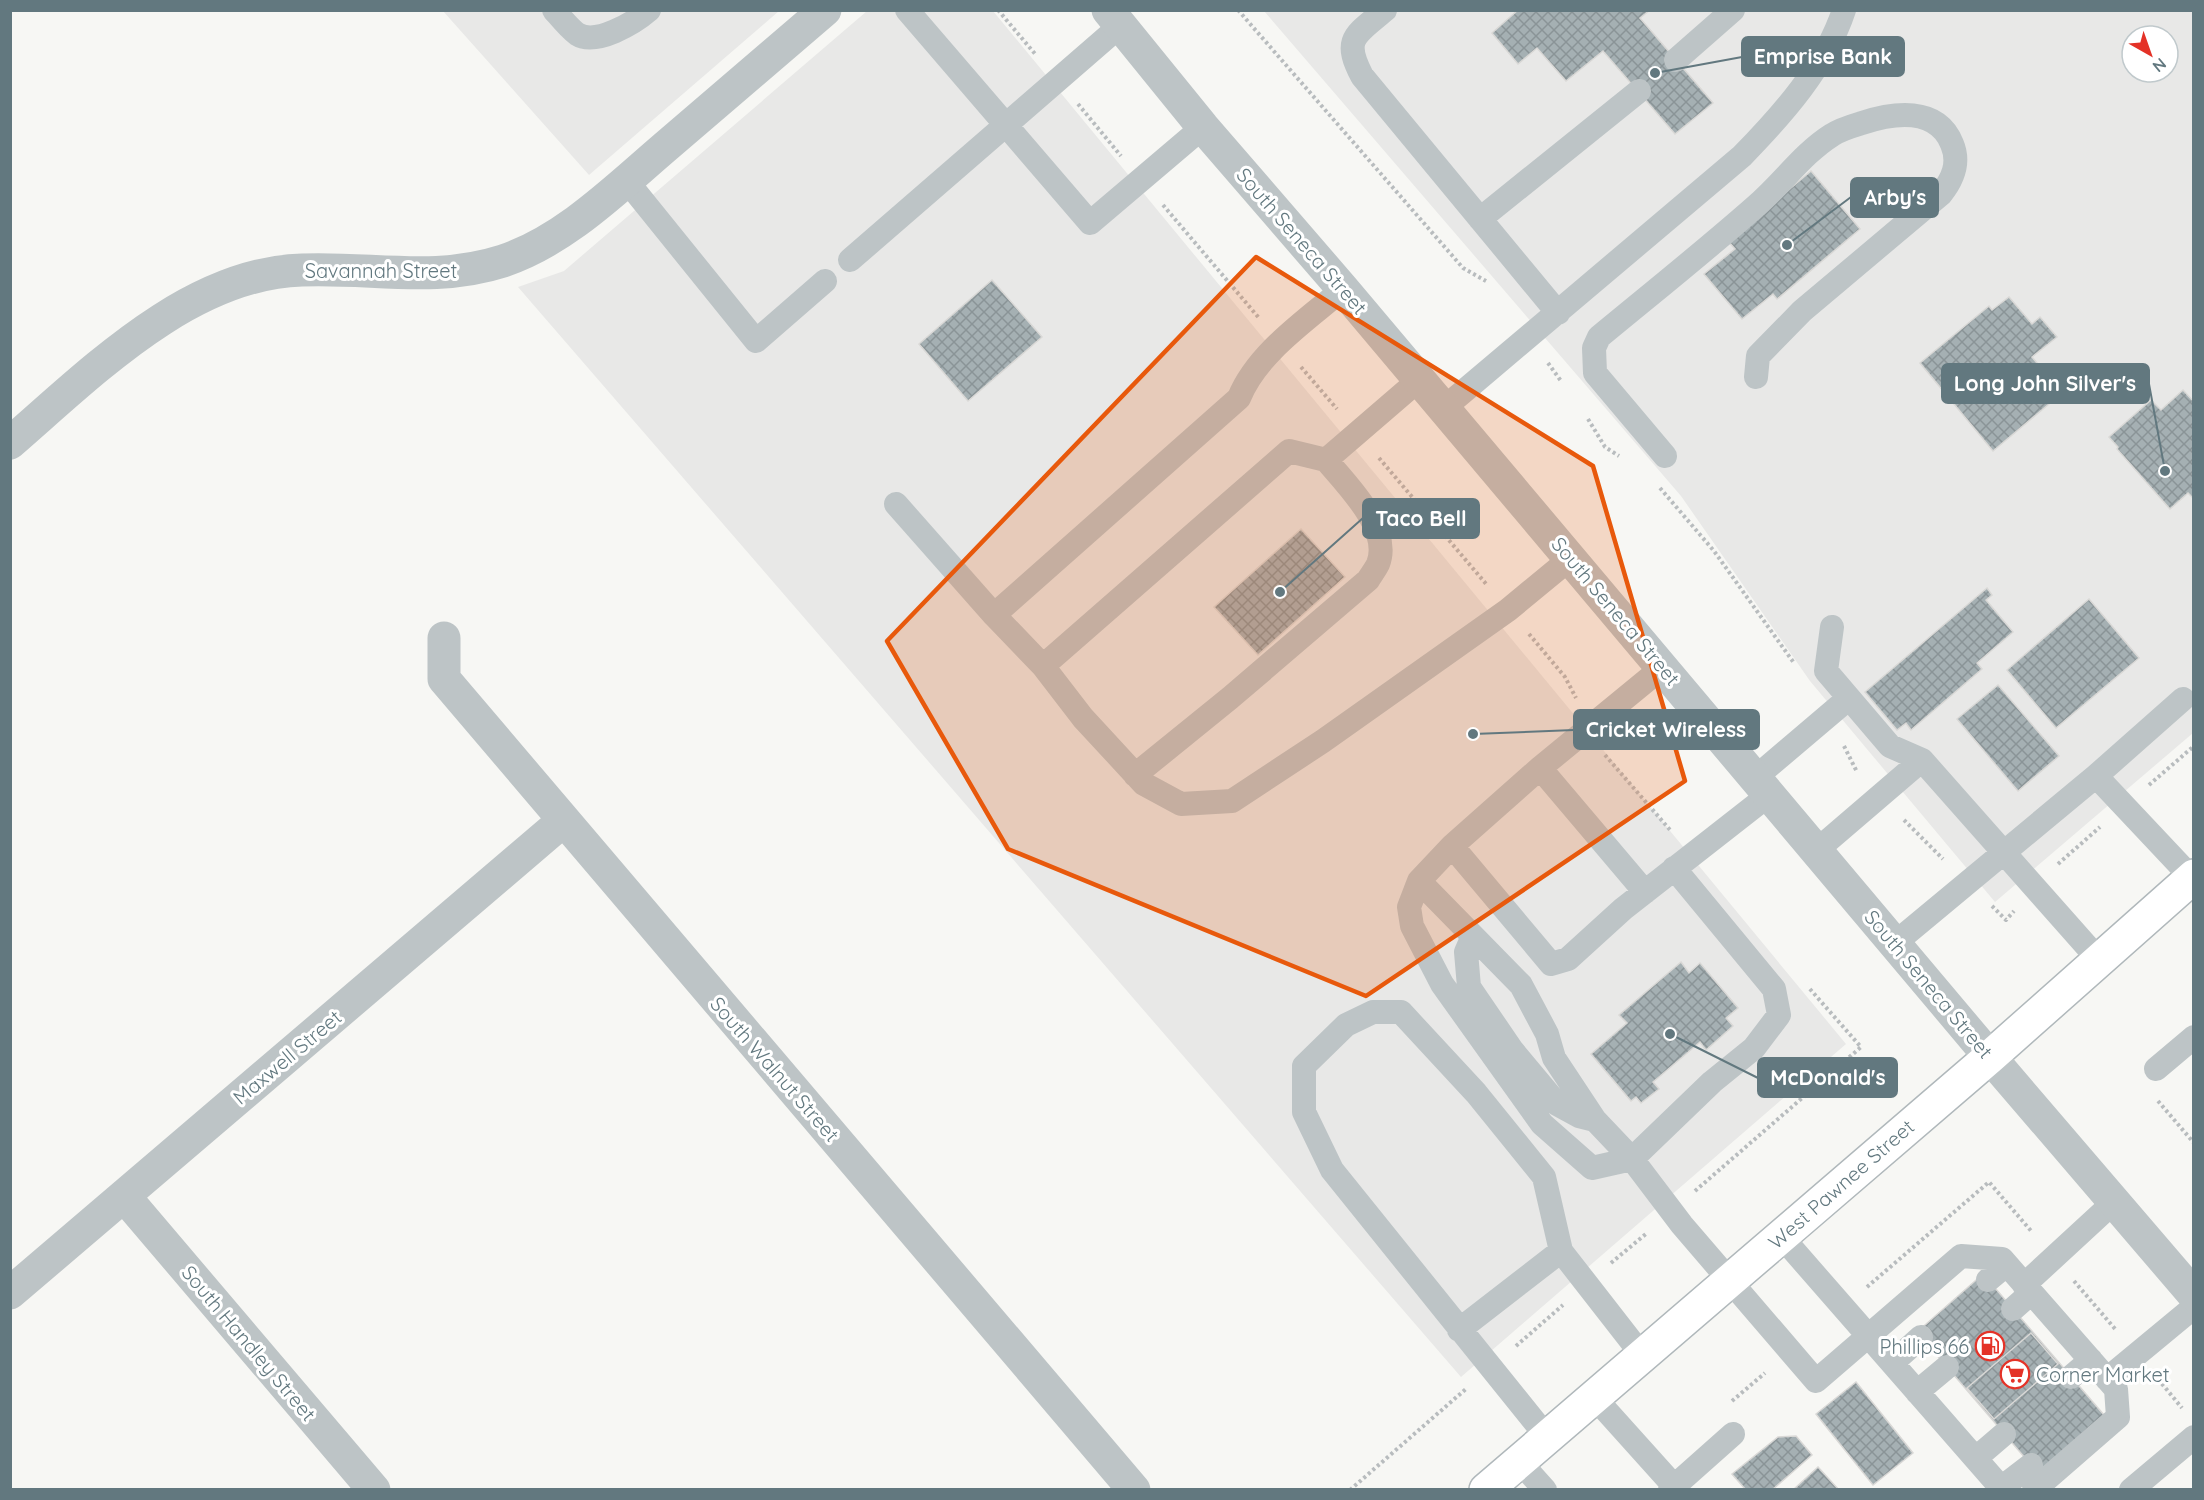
<svg xmlns="http://www.w3.org/2000/svg" width="2204" height="1500" font-family="Quicksand,sans-serif">
<style>
.built{fill:#e8e8e7;fill-rule:evenodd}
.building{fill:url(#building-cross-hatch);stroke:#d9d8d6;stroke-width:1.5}
.lines{fill:none;stroke-linecap:round;stroke-linejoin:round}
.secondary-casing{stroke:#b0b8bb;stroke-width:36}
.path{stroke:#b8bcbe;stroke-width:4;stroke-dasharray:3 3;stroke-linecap:butt}
.service{stroke:#bdc4c6;stroke-width:24}
.minor{stroke:#bdc4c6;stroke-width:33}
.tertiary{stroke:#bdc4c6;stroke-width:33}
.secondary{stroke:#fff;stroke-width:33}
.marked{fill:#e8590c;fill-opacity:0.2;stroke:#e8590c;stroke-width:4.5;stroke-linejoin:round}
.labels{text-anchor:middle;dominant-baseline:central;stroke-width:6;stroke-linejoin:round;paint-order:stroke}
.street-label{font-size:20px;fill:#62787f;stroke:#fff}
.poi-label{font-size:20px;fill:#62787f;stroke:#fff;text-anchor:end}
.leader{fill:none;stroke:#62787f;stroke-width:2}
.callout-dot{fill:#62787f;stroke:#fff;stroke-width:2}
.callout{fill:#62787f;stroke:#62787f;stroke-width:2}
.callout-label{font-size:21px;text-anchor:middle;font-weight:bold;fill:#fff}
</style>
<defs>
<pattern id="building-cross-hatch" width="8" height="8" patternUnits="userSpaceOnUse" patternTransform="scale(1.5)"><rect width="8" height="8" fill="#a5b0b3"/><path d="M0 0l8 8M0 8l8-8" fill="none" stroke="#8a9497"/></pattern>
</defs>
<rect width="100%" height="100%" fill="#f7f7f4"/>
<path class="built" d="M443,11H779L589,175Z
M867,11H993L1846,1044L1461,1377L518,287L564,271Z
M1264,11H2193V733L1995,902L1810,681L1681,496ZM2132,36H2168V72H2132Z"/>
<path class="building" d="M1518,10H1650L1640,18L1713,103L1675,134L1603,51L1566,81L1537,48L1518,64L1492,33Z
M1811,171L1860,229L1777,299L1773,294L1742,319L1704,274L1735,249L1728,241Z
M992,280L1042,337L968,401L919,344Z
M2009,297L2032,324L2040,317L2057,337L2032,357L2062,393L1993,451L1920,363L1989,306L1992,310Z
M2183,390L2194,402V499L2188,493L2170,509L2117,449L2118,447L2109,437L2151,400L2161,410Z
M1301,529L1345,577L1258,655L1214,607Z
M1987,588L1992,595L1986,600L2013,632L1977,663L1982,669L1911,730L1906,723L1897,730L1865,692Z
M2089,599L2139,658L2056,728L2007,670Z
M1998,685L2059,756L2018,791L1957,719Z
M1681,962L1689,973L1700,963L1738,1008L1726,1018L1733,1026L1706,1050L1700,1042L1653,1082L1659,1089L1641,1103L1636,1097L1631,1101L1591,1054L1627,1023L1619,1015Z
M1983,1274L2104,1415L2038,1473L1917,1332Z
M2031,1333L2058,1364L1994,1419L1967,1388Z
M1856,1382L1913,1453L1873,1485L1816,1414Z
M1796,1436L1812,1455L1772,1490H1746L1732,1474L1778,1437Z
M1818,1467L1839,1490H1793Z"/>
<g class="lines">
<g class="secondary-casing">
<path id="secondary" d="M1486,1490L1990,1057L2194,876"/>
</g>
<path class="path" d="M998,10L1036,55
M1238,10L1463,268L1486,281
M1078,104L1121,156
M1163,205L1259,318
M1548,363L1561,381
M1301,367L1337,409
M1588,419L1605,447L1619,456
M1379,458L1487,585
M1660,488L1714,551L1794,663
M1529,634L1565,677L1576,698
M1844,746L1857,772
M1605,755L1671,831
M2149,785L2194,746
M1904,820L1943,859
M2058,864L2100,827
M1992,906L2006,920L2014,911
M2158,1101L2194,1143
M1695,1191L1861,1047L1809,988
M1611,1263L1647,1233
M2074,1281L2116,1330
M1867,1287L1989,1182L2032,1232
M1516,1346L1563,1305
M2158,1379L2182,1408
M1732,1401L1765,1373
M1350,1490L1467,1388"/>
<path class="service" d="M554,10C561,18 569,28 577,34C596,46 634,23 649,10
M907,10L1090,223L1203,127
M1385,10C1356,35 1342,38 1362,76L1558,313
M1676,60L1733,10
M626,180L756,341L825,281
M1480,219L1639,91
M850,260L1121,25
M1420,379L1326,460L1289,451L1043,666L1083,718L1144,784L1181,804L1232,801L1323,741L1508,610L1571,558
M1444,408L1742,156C1783,114 1825,67 1844,10
M1665,456L1595,373L1594,348L1599,337C1651,294 1705,251 1756,206C1783,183 1802,154 1832,135C1841,129 1852,126 1862,123C1893,113 1937,106 1952,144C1960,163 1953,179 1941,194L1802,311L1758,356L1756,377
M896,504L994,615L1043,666
M994,615L1239,398C1257,353 1307,320 1343,289
M1832,627L1826,671L1890,746L1922,760L2099,960
M1540,768L1452,846L1551,964L1568,959L1623,909L1770,794
M1135,775L1230,698L1368,580C1371,575 1375,570 1378,564C1392,529 1347,485 1326,460
M2096,776L2183,699
M1756,777L1849,698
M1452,846L1419,881L1409,907L1412,926L1442,984L1542,1124L1592,1168L1632,1159L1712,1082L1754,1048L1779,1015L1774,989L1674,868
M1817,850L1922,760
M1419,881L1521,985L1547,1034L1554,1058L1595,1120L1632,1159L1682,1225L1816,1381L1961,1256L2002,1259L2116,1389L2118,1417L2034,1490
M1645,892L1540,768L1663,667
M1473,936L1466,952L1469,987L1512,1050L1557,1104L1579,1116L1595,1120
M1895,943L2096,776L2192,878
M2156,1069L2194,1037
M1781,1236L2003,1490
M1988,1280L2006,1265
M2024,1285L2114,1202
M2013,1309L2031,1293
M1459,1330L1561,1251
M1892,1363L1921,1337
M2071,1377L2091,1360
M2107,1379L2194,1307
M1917,1392L1947,1367
M1594,1397L1674,1486
M1547,1437L1332,1170L1304,1112V1066L1346,1025L1373,1012H1401L1476,1093L1544,1177L1561,1251L1642,1355
M1976,1458L2004,1434
M1519,1461L1545,1490
M2001,1488L2031,1465
M1670,1490L1733,1434
M2131,1490L2194,1437"/>
<path class="minor" d="M10,443C91,373 189,273 302,270C372,267 435,283 503,261C565,240 615,190 664,148C717,102 771,56 825,10
M444,638V679L1134,1490
M124,1196L374,1490
M10,1293L563,821"/>
<path class="tertiary" d="M1108,10L1203,127L1343,289L1990,1057L2194,1295"/>
<use href="#secondary" class="secondary"/>
</g>
<path class="marked" d="M1256,257L1593,466L1685,781L1366,996L1008,849L887,641Z"/>
<defs>
<g id="fuel-ring" transform="scale(1.5)"><circle r="9.5" fill="#fff" stroke="#e43227" stroke-width="1.5"/><path d="M-5.5-6h7V0h2V4h1.3V-2.5L3-4.5l.8-.8L6-3V5H2.5V1h-1V6h-7ZM-4.2-4.7v3.2H.2V-4.7Z" fill="#e43227"/></g>
<g id="supermarket-ring" transform="scale(1.5)"><circle r="9.5" fill="#fff" stroke="#e43227" stroke-width="1.5"/><path d="M-6-5.5h2.5l.6 2H6L4.5 2H-2.5L-4.4-4H-6ZM-1.5 3.2a1.3 1.3 0 1 0 .1 0ZM3 3.2a1.3 1.3 0 1 0 .1 0Z" fill="#e43227"/></g>
</defs>
<g fill-rule="evenodd">
<use href="#fuel-ring" x="1990" y="1346"/>
<use href="#supermarket-ring" x="2015" y="1374"/>
</g>
<g class="labels">
<g class="street-label">
<text transform="translate(1302 241) rotate(49)">South Seneca Street</text>
<text x="381" y="270">Savannah Street</text>
<text transform="translate(1616 611) rotate(50)">South Seneca Street</text>
<text transform="translate(1929 984) rotate(50)">South Seneca Street</text>
<text transform="translate(287 1057) rotate(-40)">Maxwell Street</text>
<text transform="translate(775 1069) rotate(49)">South Walnut Street</text>
<text transform="translate(1841 1184) rotate(-41)">West Pawnee Street</text>
<text transform="translate(249 1343) rotate(50)">South Handley Street</text>
</g>
<g class="poi-label">
<text x="1969" y="1346">Phillips 66</text>
<text x="2036" y="1374" text-anchor="start">Corner Market</text>
</g>
</g>
<path class="leader" d="M1655 73L1742 57M1787 245L1851 197M2165 471L2149 384M1280 592L1363 518M1473 734L1574 730M1670 1034L1758 1078"/>
<g class="callout-dot">
<circle cx="1655" cy="73" r="6"/>
<circle cx="1787" cy="245" r="6"/>
<circle cx="2165" cy="471" r="6"/>
<circle cx="1280" cy="592" r="6"/>
<circle cx="1473" cy="734" r="6"/>
<circle cx="1670" cy="1034" r="6"/>
</g>
<g class="callout">
<rect x="1742" y="37" width="162" height="39" rx="6"/>
<rect x="1851" y="178" width="87" height="39" rx="6"/>
<rect x="1942" y="364" width="207" height="39" rx="6"/>
<rect x="1363" y="499" width="116" height="39" rx="6"/>
<rect x="1574" y="710" width="185" height="39" rx="6"/>
<rect x="1758" y="1058" width="139" height="39" rx="6"/>
</g>
<g class="callout-label">
<text x="1823" y="64">Emprise Bank</text>
<text x="1895" y="205">Arby's</text>
<text x="2045" y="391">Long John Silver's</text>
<text x="1421" y="526">Taco Bell</text>
<text x="1666" y="737">Cricket Wireless</text>
<text x="1828" y="1085">McDonald's</text>
</g>
<rect width="2204" height="1500" fill="none" stroke="#62787f" stroke-width="24"/>
<g transform="translate(2150 54) rotate(140)"><circle r="28" fill="#ffffff" stroke="#c0c9cc" stroke-width="1.5"/>
<path d="M0-4.5L10 22L0 15L-10 22Z" fill="#e43227"/>
<text y="-9" font-size="16" font-weight="bold" text-anchor="middle" fill="#62787f">N</text>
</g>
</svg>
